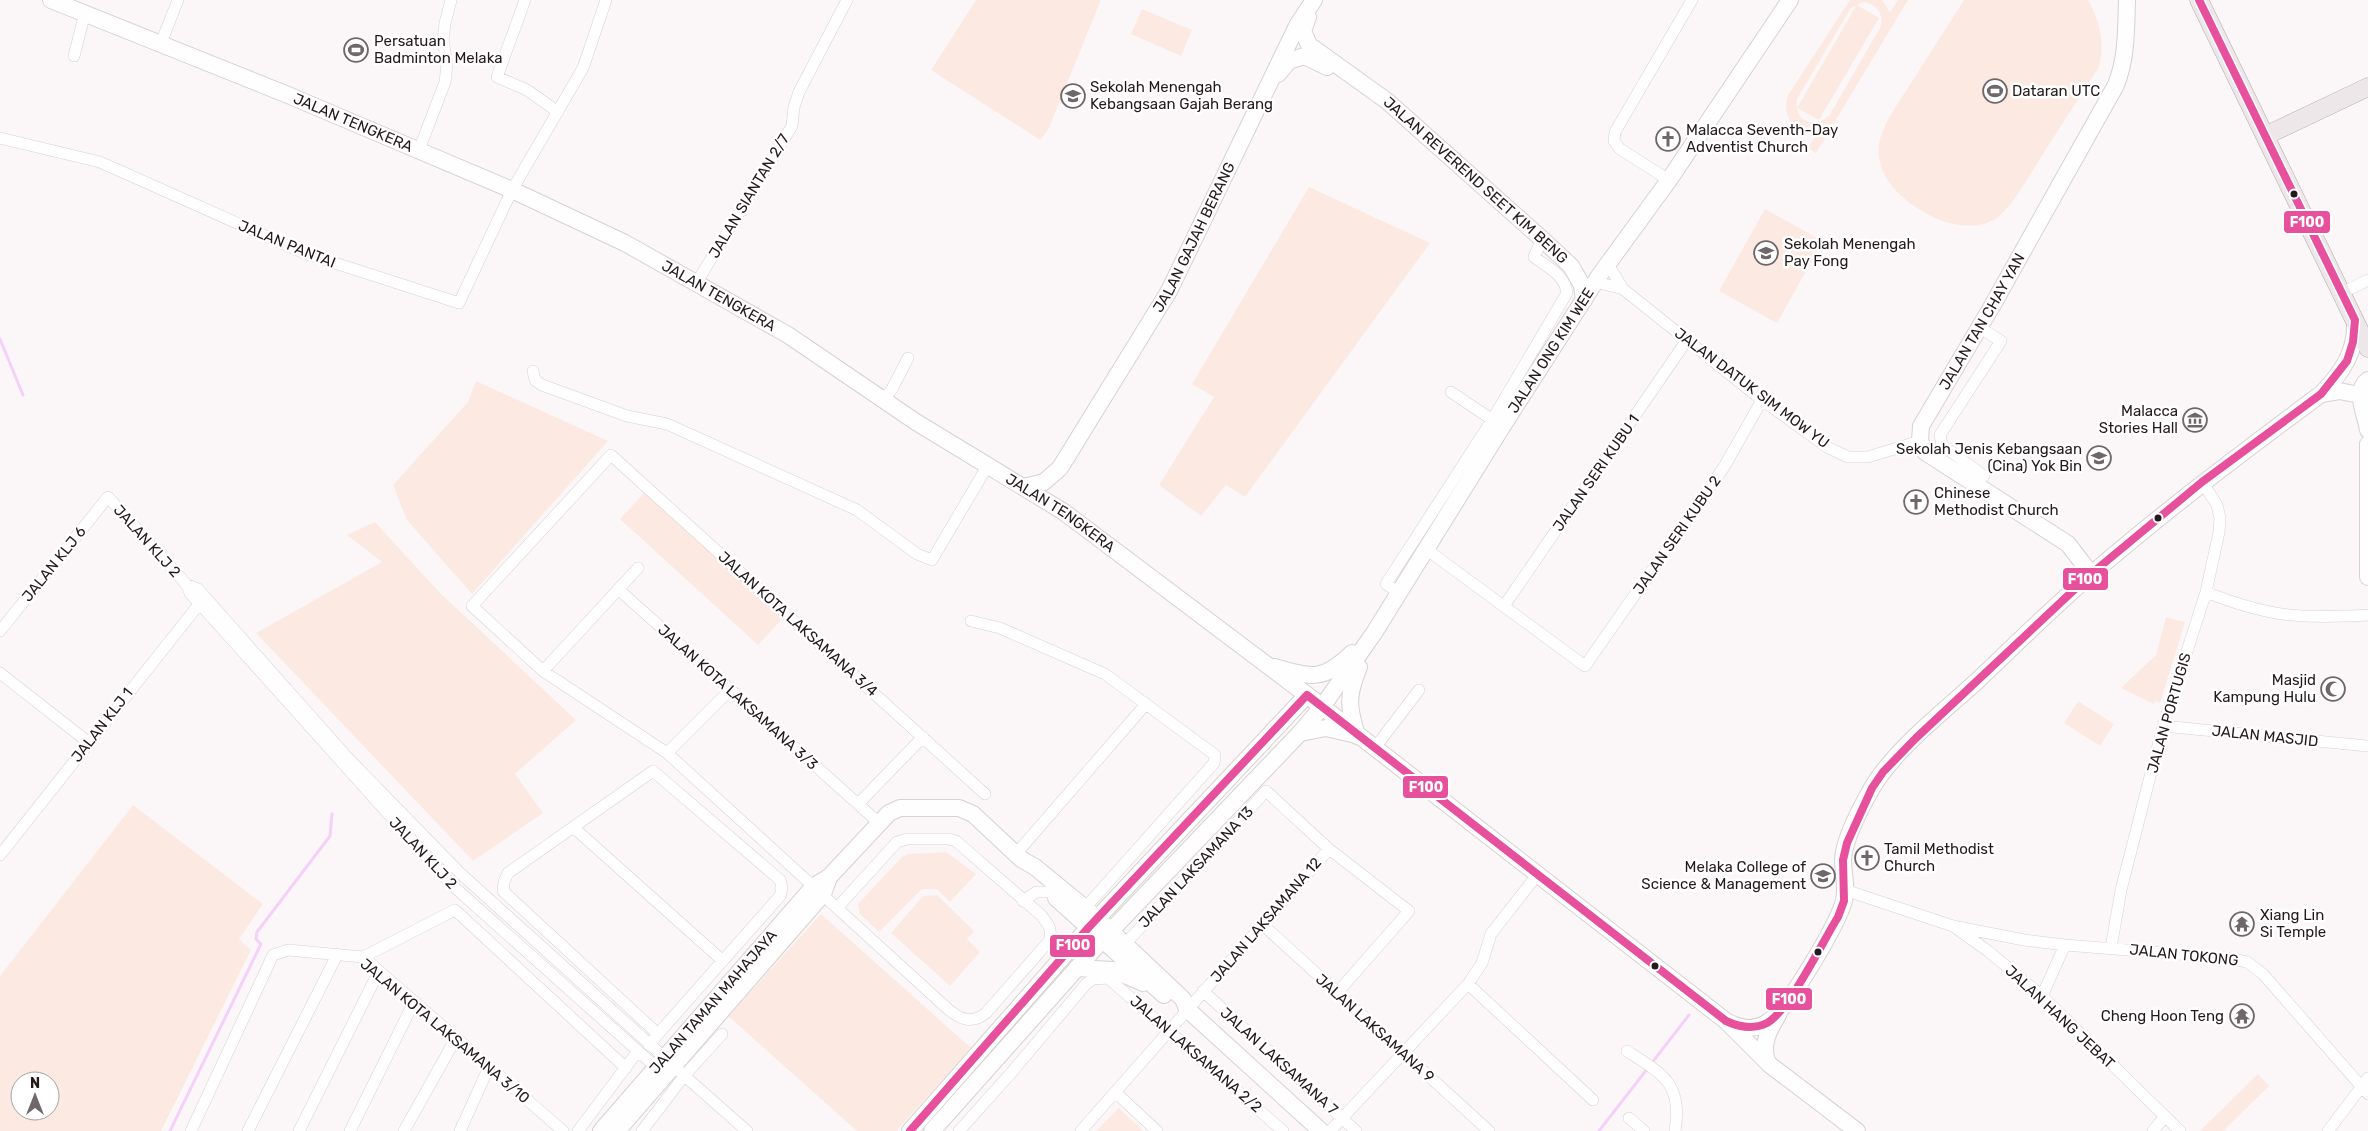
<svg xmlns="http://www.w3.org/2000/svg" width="2368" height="1131" font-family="Rubik,sans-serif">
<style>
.green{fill:#fceae2;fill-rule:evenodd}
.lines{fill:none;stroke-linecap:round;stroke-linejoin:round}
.stream{stroke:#f5d0f9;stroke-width:3}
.street-casing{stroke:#d8d1d2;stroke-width:12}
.secondary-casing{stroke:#d8d1d2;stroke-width:18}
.primary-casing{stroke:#b5a8af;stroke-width:19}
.street{stroke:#fefefe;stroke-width:11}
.secondary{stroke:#fefefe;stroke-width:16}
.primary{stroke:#ede7ea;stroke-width:18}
.bus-1-casing{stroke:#fff;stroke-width:11}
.bus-1{stroke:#e6509d;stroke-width:8}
.bus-dot{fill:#241a1c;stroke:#fff;stroke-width:2}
.labels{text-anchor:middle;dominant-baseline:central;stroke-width:5;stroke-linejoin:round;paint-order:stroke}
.poi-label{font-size:15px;fill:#241a1c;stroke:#fff;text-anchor:start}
.street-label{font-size:15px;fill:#241a1c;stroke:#fff}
.line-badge{stroke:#fff;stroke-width:2}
.badge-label{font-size:14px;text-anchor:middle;font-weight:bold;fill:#fff}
</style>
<rect width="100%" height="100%" fill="#fbf7f8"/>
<path class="green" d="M976,0H1101L1048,130L1040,140L931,70Z
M1850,0H1882L1890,12L1898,0H1908L1816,153L1808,148L1817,133C1795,133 1781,117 1788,95ZM1862,2C1875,3 1884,12 1881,26L1829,116L1818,123C1802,123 1795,115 1797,99L1851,8L1856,6L1797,108L1819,120L1879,18L1857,5Z
M1964,0H2088C2100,22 2105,41 2099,67C2079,98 2058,130 2038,162C2026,180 2015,203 1998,217C1980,231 1952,226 1933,217C1904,203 1871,175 1880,139C1886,118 1902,98 1913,80C1930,53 1947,27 1964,0Z
M1142,9L1192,30L1181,56L1131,34Z
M1309,187L1430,243L1245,497L1226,485L1201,516L1159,485L1214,397L1192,384Z
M1765,209L1823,241L1777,323L1719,291Z
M476,381L608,441L472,594L407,520L393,485L468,402Z
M645,492L783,618L758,645L620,519Z
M375,522L440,593L576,720L515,774L543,813L473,861L256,633L382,562L347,535Z
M2166,617L2185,622L2160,703L2155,701L2154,704L2121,688L2156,655Z
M2078,701L2114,724L2100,746L2064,723Z
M133,805L263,904L239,939L251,950L161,1131H0V976ZM20,1081H50V1111H20Z
M946,852L976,874L950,902L937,889H922L879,932L860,914L858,904L902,857L908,854Z
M937,895L974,931L967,939L980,952L950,986L891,933L923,896Z
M821,914L971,1048L896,1131H857L728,1016Z
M2258,1074L2269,1086L2223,1131H2200Z
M1119,1108L1143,1131H1096Z"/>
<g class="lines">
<path class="stream" d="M0,339L23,395
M170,1131L261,944L256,939L257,932L330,836L332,814
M1599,1131L1689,1015"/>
<g class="street-casing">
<path id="street" d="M525,0L497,77L527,90L558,112
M161,43L178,0
M74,56L85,13
M0,138L100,162L304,253L459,303L512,190L583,68L606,0
M419,150L445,82L447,64L443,40L445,23L451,0
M1669,180L1620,149L1614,141L1615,132L1692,0
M1608,264L1623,289L1762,400L1827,447L1848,457H1868L1920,441
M697,282L792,126L794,107L799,92L847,0
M1596,282L1623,289
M2342,293L2368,280
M1979,327L2001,341L1940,435L1942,445L1984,476
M533,371L535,380L542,385L627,416L667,424L857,510L917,554L932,560L988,465
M1451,392L1497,423
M883,401L892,389L908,358
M1426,549L1585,666L1724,467L1762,400
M187,585L198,589L346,756L460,873L665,1058V1064
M618,589L878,822
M2206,592C2268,617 2301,619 2368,615
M1399,593L1386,584L1492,420L1567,293C1565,275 1547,267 1534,257L1542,239
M1504,606L1687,340
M971,621L1000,628L1105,674L1215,755L1214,763L1085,908
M0,631L108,497L187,585L190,593L452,885L657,1068L664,1066
M543,671L638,568
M0,673L88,742
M2163,726L2368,746
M1374,749L1419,690
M667,753L730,690
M858,804L923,737
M573,827L723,961
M1016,854L1146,704
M0,855L204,598
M1845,890L1953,926L1988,951L2042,996L2180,1131
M1023,901L1036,892H1050
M837,908L897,842L907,839H949L956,841L1041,915C1048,924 1052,928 1050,940L986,1013C972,1024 962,1020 949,1010L667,753L543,671L472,606L611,455L985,794
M1262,924L1489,1131
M1953,926L2024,940L2065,945L2227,958L2247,962L2263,974L2368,1094
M1126,943L1266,791L1329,849L1409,911L1337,993
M2111,948L2121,890L2163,726L2206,592L2219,532L2220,518L2217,505L2202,482
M363,957L455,910L626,1068
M1468,984L1593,1100
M1203,991L1356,1131
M2042,996L2065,945
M649,1045L658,1034L780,896L782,888L780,880L653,771L508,873L504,882L503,891L658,1034
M1627,1051C1663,1074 1683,1084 1675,1131
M679,1071L747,1131
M1115,1092L1157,1131
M1629,1118L1644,1131
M191,1131L273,955L288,950L363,957L563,1131
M248,1131L337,955
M299,1131L379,971
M350,1131L414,1002
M404,1131L456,1038
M460,1131L489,1067
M578,1131L638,1051
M642,1131L684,1076L722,1034
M959,1131L1012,1072L1086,984L1093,979L1108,978L1283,1131
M1081,1131L1329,849
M1330,1131L1468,984L1482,963L1491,934L1537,875
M2153,1131L2165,1116
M2328,1131L2368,1078"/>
</g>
<g class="secondary-casing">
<g id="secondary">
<path id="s1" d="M51,0L288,95L512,190L625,243L788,335L916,422L1064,512L1307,695L1726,1021L1770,1065L1857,1131"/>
<path id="s2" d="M1308,17L1303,31L1309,45L1387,101L1542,239L1571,266L1582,285L1584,300"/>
<path d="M1278,74L1289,61L1304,56L1327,67"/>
<path d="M2368,380C2353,391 2366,415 2368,430"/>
<path d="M2321,394L2339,391L2360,395"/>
<path d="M2368,444V577"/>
<path id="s3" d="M1024,487L1044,482L1060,468L1169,291L1281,59L1298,24L1314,0"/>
<path id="s4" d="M2091,574L2068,544L1925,452L1920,441L1921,426L1992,306L2116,85C2127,57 2126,29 2127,0"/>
<path d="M1275,667C1313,678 1323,681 1352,653"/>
<path d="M1300,733L1326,728L1352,734"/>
<path d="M1357,736C1348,706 1347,696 1359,667"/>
<path d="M1056,898L1164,995"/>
<path d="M1077,968L1113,970L1143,983"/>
<path d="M1730,1023C1742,1029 1756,1030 1768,1022C1788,1009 1835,928 1843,904C1848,890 1843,874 1843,859C1844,839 1862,805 1872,788C1894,750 1944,711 1977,681C2015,645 2053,607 2093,573C2166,510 2243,452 2321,394C2342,373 2357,351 2355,320"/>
<path d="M1767,1061C1761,1044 1769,1030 1778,1015"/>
<path id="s5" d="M601,1131L814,886L829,877L889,813L900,808H959L973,814L1021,859L1035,867L1097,918L1183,999L1187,1009L1321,1131"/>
<path d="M617,1131L823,894L829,877"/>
<path d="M910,1131L1089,927L1307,695"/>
<path id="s6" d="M932,1131L1103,939L1300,733L1322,707L1374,633L1502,427L1599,276L1669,180L1790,0"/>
</g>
</g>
<g class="primary-casing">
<path id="primary" d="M2199,0L2368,348
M2265,136L2368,87"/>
</g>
<use href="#street" class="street"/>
<use href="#secondary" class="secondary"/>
<use href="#primary" class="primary"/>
<g class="bus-1-casing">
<path id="bus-1" d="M910,1131L1089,927L1307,695L1726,1021C1739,1027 1753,1030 1767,1023C1789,1011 1823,941 1838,917L1844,901L1843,860L1847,843L1872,788L1883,772L1916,738L2091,574L2202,482L2321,394L2347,361L2353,342L2355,320L2199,0"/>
</g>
<use href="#bus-1" class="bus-1"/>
</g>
<defs>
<g id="stadium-ring" transform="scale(1.25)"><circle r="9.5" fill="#fff" stroke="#6f6769" stroke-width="1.5"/><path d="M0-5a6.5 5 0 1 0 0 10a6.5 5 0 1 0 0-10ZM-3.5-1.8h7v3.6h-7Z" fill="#6f6769"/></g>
<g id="school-ring" transform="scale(1.25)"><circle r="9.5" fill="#fff" stroke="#6f6769" stroke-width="1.5"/><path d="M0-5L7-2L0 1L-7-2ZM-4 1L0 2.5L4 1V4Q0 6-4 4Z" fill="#6f6769"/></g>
<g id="church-ring" transform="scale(1.25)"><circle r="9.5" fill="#fff" stroke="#6f6769" stroke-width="1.5"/><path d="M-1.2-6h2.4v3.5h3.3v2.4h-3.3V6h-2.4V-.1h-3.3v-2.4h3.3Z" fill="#6f6769"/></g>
<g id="museum-ring" transform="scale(1.25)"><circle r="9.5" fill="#fff" stroke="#6f6769" stroke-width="1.5"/><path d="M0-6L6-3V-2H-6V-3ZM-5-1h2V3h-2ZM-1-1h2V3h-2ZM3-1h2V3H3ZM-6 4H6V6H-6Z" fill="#6f6769"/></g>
<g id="mosque-ring" transform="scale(1.25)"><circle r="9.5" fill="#fff" stroke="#6f6769" stroke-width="1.5"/><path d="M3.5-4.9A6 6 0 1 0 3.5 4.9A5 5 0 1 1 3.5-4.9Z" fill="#6f6769"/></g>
<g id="university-ring" transform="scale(1.25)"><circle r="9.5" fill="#fff" stroke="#6f6769" stroke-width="1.5"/><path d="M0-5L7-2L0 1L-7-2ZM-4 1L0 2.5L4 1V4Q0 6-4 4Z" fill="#6f6769"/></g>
<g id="temple-ring" transform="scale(1.25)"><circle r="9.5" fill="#fff" stroke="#6f6769" stroke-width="1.5"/><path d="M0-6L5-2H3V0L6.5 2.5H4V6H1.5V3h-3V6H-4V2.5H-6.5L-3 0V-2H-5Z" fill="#6f6769"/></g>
</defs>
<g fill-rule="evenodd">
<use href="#stadium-ring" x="356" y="50"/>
<use href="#stadium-ring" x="1995" y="91"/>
<use href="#school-ring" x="1073" y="96"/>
<use href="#church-ring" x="1668" y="139"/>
<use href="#school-ring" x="1766" y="253"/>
<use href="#museum-ring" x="2195" y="420"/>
<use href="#school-ring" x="2099" y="458"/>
<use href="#church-ring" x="1916" y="502"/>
<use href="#mosque-ring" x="2333" y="689"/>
<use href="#church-ring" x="1867" y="858"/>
<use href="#university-ring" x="1823" y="876"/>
<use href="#temple-ring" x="2242" y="924"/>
<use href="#temple-ring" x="2242" y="1016"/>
</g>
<g class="bus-dot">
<circle cx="2294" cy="194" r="4.5"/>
<circle cx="2158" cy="518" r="4.5"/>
<circle cx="1818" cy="952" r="4.5"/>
<circle cx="1655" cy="966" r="4.5"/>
</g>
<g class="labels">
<g class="poi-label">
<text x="374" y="41">Persatuan<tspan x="374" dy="17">Badminton Melaka</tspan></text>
<text x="1090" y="87">Sekolah Menengah<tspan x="1090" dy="17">Kebangsaan Gajah Berang</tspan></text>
<text x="2012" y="91">Dataran UTC</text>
<text x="1686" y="130">Malacca Seventh-Day<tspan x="1686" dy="17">Adventist Church</tspan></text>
<text x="1784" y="244">Sekolah Menengah<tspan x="1784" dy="17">Pay Fong</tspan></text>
<text x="2178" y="411" text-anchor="end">Malacca<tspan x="2178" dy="17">Stories Hall</tspan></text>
<text x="2082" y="449" text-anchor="end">Sekolah Jenis Kebangsaan<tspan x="2082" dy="17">(Cina) Yok Bin</tspan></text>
<text x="1934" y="493">Chinese<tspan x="1934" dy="17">Methodist Church</tspan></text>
<text x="2316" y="680" text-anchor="end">Masjid<tspan x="2316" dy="17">Kampung Hulu</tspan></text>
<text x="1884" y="849">Tamil Methodist<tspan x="1884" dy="17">Church</tspan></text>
<text x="1806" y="867" text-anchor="end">Melaka College of<tspan x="1806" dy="17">Science &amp; Management</tspan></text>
<text x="2260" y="915">Xiang Lin<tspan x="2260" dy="17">Si Temple</tspan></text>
<text x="2224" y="1016" text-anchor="end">Cheng Hoon Teng</text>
</g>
<g class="street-label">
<text stroke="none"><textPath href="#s1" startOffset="326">JALAN TENGKERA</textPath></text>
<text stroke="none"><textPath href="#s2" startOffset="245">JALAN REVEREND SEET KIM BENG</textPath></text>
<text transform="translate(749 196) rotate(-59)">JALAN SIANTAN 2/7</text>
<text stroke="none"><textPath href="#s3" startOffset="309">JALAN GAJAH BERANG</textPath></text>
<text transform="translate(287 244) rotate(22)">JALAN PANTAI</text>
<text stroke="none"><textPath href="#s1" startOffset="731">JALAN TENGKERA</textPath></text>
<text stroke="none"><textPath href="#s4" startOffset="356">JALAN TAN CHAY YAN</textPath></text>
<text stroke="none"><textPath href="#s6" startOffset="1000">JALAN ONG KIM WEE</textPath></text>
<text transform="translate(1752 388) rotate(37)">JALAN DATUK SIM MOW YU</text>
<text transform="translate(1596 473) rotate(-55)">JALAN SERI KUBU 1</text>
<text stroke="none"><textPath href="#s1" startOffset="1136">JALAN TENGKERA</textPath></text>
<text transform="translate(1677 535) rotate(-55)">JALAN SERI KUBU 2</text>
<text transform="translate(147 541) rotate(48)">JALAN KLJ 2</text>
<text transform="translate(54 564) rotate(-51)">JALAN KLJ 6</text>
<text transform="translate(798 624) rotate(42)">JALAN KOTA LAKSAMANA 3/4</text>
<text transform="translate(738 697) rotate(42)">JALAN KOTA LAKSAMANA 3/3</text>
<text transform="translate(2169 713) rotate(-74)">JALAN PORTUGIS</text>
<text transform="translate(102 725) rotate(-52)">JALAN KLJ 1</text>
<text transform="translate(2265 736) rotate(6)">JALAN MASJID</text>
<text transform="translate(423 853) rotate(47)">JALAN KLJ 2</text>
<text transform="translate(1196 867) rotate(-47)">JALAN LAKSAMANA 13</text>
<text transform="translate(1266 920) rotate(-49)">JALAN LAKSAMANA 12</text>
<text transform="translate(2184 955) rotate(6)">JALAN TOKONG</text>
<text stroke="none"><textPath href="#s5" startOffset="171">JALAN TAMAN MAHAJAYA</textPath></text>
<text transform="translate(2060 1017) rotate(43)">JALAN HANG JEBAT</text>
<text transform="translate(1375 1028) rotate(42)">JALAN LAKSAMANA 9</text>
<text transform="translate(445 1031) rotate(40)">JALAN KOTA LAKSAMANA 3/10</text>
<text transform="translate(1196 1054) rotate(41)">JALAN LAKSAMANA 2/2</text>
<text transform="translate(1279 1061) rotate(42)">JALAN LAKSAMANA 7</text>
</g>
</g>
<g class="line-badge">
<rect x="2283" y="210" width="48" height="24" rx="5" fill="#e6509d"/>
<rect x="2062" y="567" width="47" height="24" rx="5" fill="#e6509d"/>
<rect x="1402" y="775" width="47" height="24" rx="5" fill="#e6509d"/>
<rect x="1049" y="934" width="47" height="24" rx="5" fill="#e6509d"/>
<rect x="1765" y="987" width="48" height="24" rx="5" fill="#e6509d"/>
</g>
<g class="badge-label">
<text x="2307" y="227">F100</text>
<text x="2085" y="584">F100</text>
<text x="1426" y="792">F100</text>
<text x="1073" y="950">F100</text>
<text x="1789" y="1004">F100</text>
</g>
<g transform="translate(35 1096)"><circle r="24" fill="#ffffff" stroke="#a7a3a4"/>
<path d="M0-4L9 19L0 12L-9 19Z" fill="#6f6769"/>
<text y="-8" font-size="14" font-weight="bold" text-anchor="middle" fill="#241a1c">N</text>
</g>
</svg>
